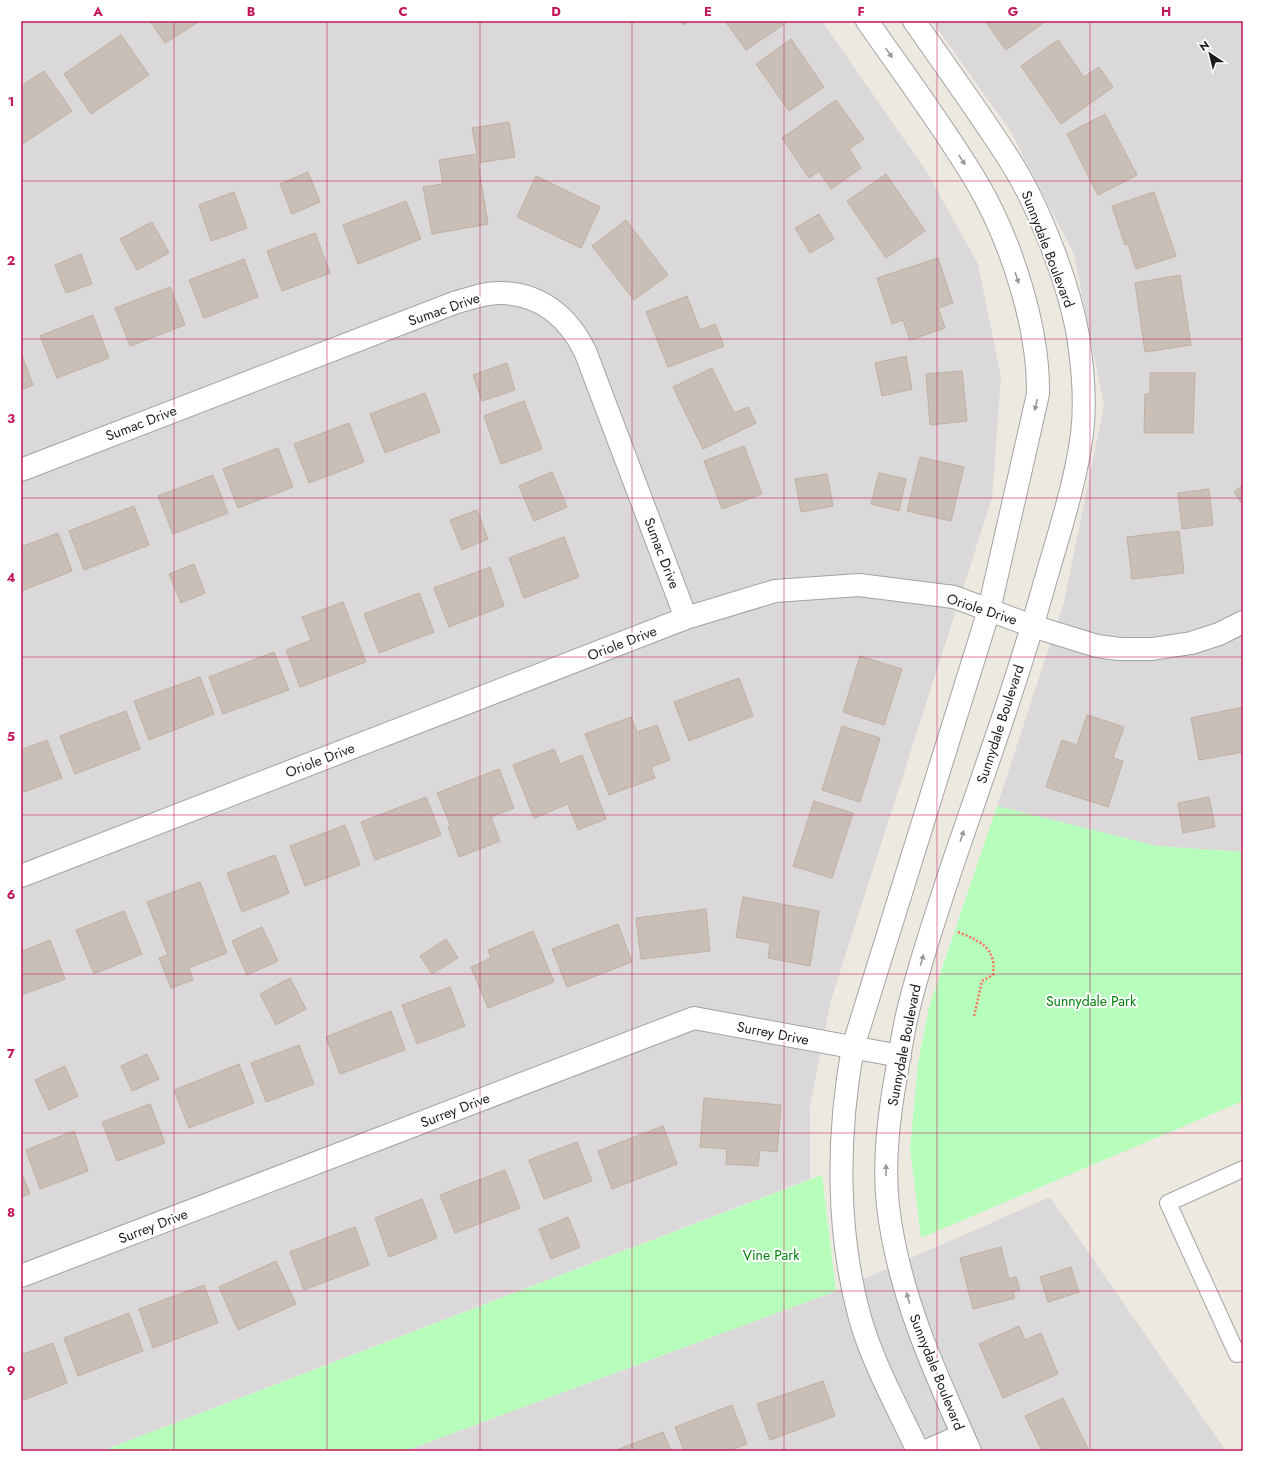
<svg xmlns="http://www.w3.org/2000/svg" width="1264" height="1472" font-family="Jost,sans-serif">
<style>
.residential{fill:#dad8d8}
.park{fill:#b7febd}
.building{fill:#cabfb6;stroke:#c1afa1}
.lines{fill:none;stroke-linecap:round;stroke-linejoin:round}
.service-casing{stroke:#a3a3a3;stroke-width:18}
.minor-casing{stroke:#a3a3a3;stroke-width:24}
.path{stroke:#ff7060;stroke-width:2.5;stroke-dasharray:2 2;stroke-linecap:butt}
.service{stroke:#fff;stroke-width:16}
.minor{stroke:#fff;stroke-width:22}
.oneway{fill:#999}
.grid{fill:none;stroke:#c2185b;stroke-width:1;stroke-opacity:0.55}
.labels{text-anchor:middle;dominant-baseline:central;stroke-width:4;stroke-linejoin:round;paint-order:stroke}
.street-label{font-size:14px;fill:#1c1c1c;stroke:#fff}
.park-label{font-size:14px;fill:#01820c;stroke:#fff}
.neatline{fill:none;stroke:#c2185b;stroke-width:1.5}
.grid-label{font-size:13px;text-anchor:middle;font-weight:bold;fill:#c2185b}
</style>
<rect width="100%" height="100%" fill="#eee9e0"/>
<path class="residential" d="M21,21H822L927,172L978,264L1001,377L992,498L831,1000L810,1106V1179L102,1451H21Z
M932,21H1243V852L1157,846L997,806L1064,602L1104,405L1074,254L1011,132Z
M1050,1197L1226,1451H405L836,1291Z"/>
<path class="park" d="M997,806L1157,846L1243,852V1101L921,1238L910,1149L918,1063L929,1007Z
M822,1175L836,1291L405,1451H102Z"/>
<path class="building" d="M150,21H200L165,43Z
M680,21H689L683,25Z
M725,21H780L783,25L746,50Z
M985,21H1046L1006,50Z
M121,35L149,75L91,114L64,74Z
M791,39L824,87L789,111L756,64Z
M1058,40L1084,77L1099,67L1113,87L1061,124L1021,66Z
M44,71L72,111L21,145V86Z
M836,100L864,139L849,149L861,168L831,189L819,171L809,178L782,138Z
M1105,114L1137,175L1098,195L1067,134Z
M509,122L515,157L478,163L488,224L432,234L423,187L443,184L439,160L477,154L472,128Z
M308,172L320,202L292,214L280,184Z
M886,174L925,231L886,258L847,201Z
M536,176L600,207L581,248L517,217Z
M234,192L247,228L211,241L199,205Z
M1154,192L1176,256L1136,269L1128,244L1125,245L1112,206Z
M406,201L421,239L358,264L343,225Z
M819,214L834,239L810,253L795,228Z
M626,220L668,275L634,300L592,246Z
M152,222L169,253L137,270L120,239Z
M315,233L330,273L282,291L267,251Z
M81,254L92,284L66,293L55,265Z
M938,258L953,303L938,308L945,328L910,340L903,320L892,324L877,278Z
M244,259L258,297L204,318L189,280Z
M1180,275L1191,345L1145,352L1135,283Z
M170,287L185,325L130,346L115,308Z
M687,296L700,330L715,324L724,346L668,367L646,312Z
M93,315L109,358L57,378L40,336Z
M21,353L33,385L21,390Z
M906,356L912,389L882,396L875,363Z
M507,363L515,390L482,401L473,375Z
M712,368L734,413L748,407L756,423L703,449L673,387Z
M962,371L967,421L930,425L926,374Z
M1150,373H1195L1193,433H1144L1145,394H1150Z
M425,393L440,432L385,453L370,414Z
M524,401L542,449L501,464L484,416Z
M349,423L364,462L309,483L294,444Z
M744,446L762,494L722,509L704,461Z
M278,448L293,487L238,508L223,469Z
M920,457L964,467L951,521L907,511Z
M552,472L567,507L534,521L519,486Z
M879,473L906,479L899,511L871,504Z
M827,474L833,506L801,512L795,479Z
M213,475L228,513L173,534L158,496Z
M1243,485V505L1234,492Z
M1209,489L1213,525L1182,529L1178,493Z
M134,506L149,545L84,570L69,531Z
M477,510L488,539L462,550L450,520Z
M1179,531L1184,573L1132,579L1127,537Z
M58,533L72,571L21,591V547Z
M564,537L579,577L524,598L509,558Z
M194,564L205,593L181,603L169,574Z
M490,567L504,606L449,627L434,588Z
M419,593L434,632L379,653L364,614Z
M343,602L366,662L300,687L286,650L311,640L302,617Z
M274,652L289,690L223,714L209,677Z
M860,656L902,669L884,725L843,712Z
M200,677L214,714L149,740L134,701Z
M739,678L753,716L689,741L674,702Z
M1243,707V752L1199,760L1191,718Z
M126,711L140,749L75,774L60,736Z
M1087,715L1124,727L1113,758L1123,761L1108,807L1046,787L1062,740L1077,745Z
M631,717L637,732L657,725L670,760L651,767L655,778L609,795L585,734Z
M842,726L880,738L860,802L822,790Z
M47,740L62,778L21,793V750Z
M554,749L560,764L582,755L606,819L578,830L568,804L534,818L513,765Z
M499,769L514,808L491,817L500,841L459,857L448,827H451L437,793Z
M426,797L441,835L375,860L361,822Z
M1209,797L1215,827L1183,833L1178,803Z
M814,801L853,813L832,878L793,866Z
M345,825L360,865L305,886L290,846Z
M275,855L289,893L242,912L227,873Z
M200,882L227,953L189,968L193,980L171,988L159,958L168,955L147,902Z
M743,897L819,911L810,966L768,958L770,943L736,937Z
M706,909L710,951L641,959L636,918Z
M124,911L142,954L94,974L76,930Z
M618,924L632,962L567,987L552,949Z
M262,927L278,961L247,975L232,941Z
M533,931L554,982L488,1008L471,967L491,958L488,950Z
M446,939L458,958L432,974L420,956Z
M50,940L65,979L21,995V952Z
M290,978L306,1009L276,1025L260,994Z
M450,987L465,1026L417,1044L402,1005Z
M391,1011L405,1050L340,1074L326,1037Z
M299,1045L314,1084L266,1102L251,1063Z
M147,1054L159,1079L132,1091L121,1066Z
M239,1064L254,1103L189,1128L174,1090Z
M65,1066L78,1096L49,1110L35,1080Z
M704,1098L781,1105L777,1152L760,1150L758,1166L726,1164L727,1149L700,1147Z
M150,1104L165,1143L117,1161L102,1122Z
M663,1126L677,1164L612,1189L598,1151Z
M74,1131L88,1171L40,1189L26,1150Z
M577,1142L592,1181L544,1199L529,1160Z
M505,1170L520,1208L455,1233L440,1195Z
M21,1171L30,1194L21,1197Z
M422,1199L437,1238L389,1257L375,1218Z
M568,1217L580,1247L551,1259L539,1229Z
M355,1227L369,1265L304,1290L290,1252Z
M1001,1247L1009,1279L1016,1277L1020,1290L1013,1292L1015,1298L973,1309L960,1258Z
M276,1261L296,1304L238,1330L219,1287Z
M1071,1267L1079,1292L1048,1302L1040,1277Z
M204,1285L218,1323L153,1348L139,1309Z
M129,1313L143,1351L78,1376L64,1338Z
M1019,1326L1025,1340L1041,1333L1058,1374L1003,1398L979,1344Z
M53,1343L67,1383L21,1401V1355Z
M823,1381L835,1416L770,1440L757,1404Z
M1063,1398L1089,1451H1042L1025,1416Z
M732,1405L747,1444L728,1451H684L675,1427Z
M663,1432L671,1451H614Z"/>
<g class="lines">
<g class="service-casing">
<path id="service" d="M1243,1169L1168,1203L1237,1354L1243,1351"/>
</g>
<g class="minor-casing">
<path id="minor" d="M867,21C904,74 943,126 976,181C1011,240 1039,327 1038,394L989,610L853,1047C837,1135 836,1230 860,1318C873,1364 898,1408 918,1451
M914,21C946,67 979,112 1009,159C1038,204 1069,283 1078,336C1083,368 1086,402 1082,434C1075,487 1057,539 1043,589C1016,685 982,778 950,872C936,915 921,959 910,1003C904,1025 901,1048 897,1070C889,1115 883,1161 888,1206C898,1293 935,1373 970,1451
M21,470L454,303C469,299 486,292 502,293C541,294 568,317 585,351L686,618
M21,876L686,618L775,591L859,585L954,597L1032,626L1097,646L1119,649H1152L1191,643L1219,634L1243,622
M21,1276L694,1018L900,1056
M926,1451L963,1435"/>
</g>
<path class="path" d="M958,932C980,941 997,948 993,975L982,981L974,1017"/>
<use href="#service" class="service"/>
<use href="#minor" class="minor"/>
</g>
<defs><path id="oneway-solid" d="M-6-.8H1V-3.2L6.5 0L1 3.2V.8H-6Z"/></defs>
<g class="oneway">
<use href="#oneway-solid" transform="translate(889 53) rotate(55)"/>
<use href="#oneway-solid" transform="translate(962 160) rotate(57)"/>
<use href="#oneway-solid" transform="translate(1017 278) rotate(72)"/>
<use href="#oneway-solid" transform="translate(1036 405) rotate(103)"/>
<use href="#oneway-solid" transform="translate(962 836) rotate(-72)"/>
<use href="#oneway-solid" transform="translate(922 960) rotate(-74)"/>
<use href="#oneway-solid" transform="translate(886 1170) rotate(-90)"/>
<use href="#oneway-solid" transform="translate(908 1298) rotate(-106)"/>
</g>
<path class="grid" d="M174,21V1451M327,21V1451M480,21V1451M632,21V1451M784,21V1451M937,21V1451M1090,21V1451M21,181H1243M21,339H1243M21,498H1243M21,657H1243M21,815H1243M21,974H1243M21,1133H1243M21,1291H1243"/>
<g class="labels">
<g class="street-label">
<text transform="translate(1048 249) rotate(69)">Sunnydale Boulevard</text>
<text transform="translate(444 309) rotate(-19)">Sumac Drive</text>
<text transform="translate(141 423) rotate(-21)">Sumac Drive</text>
<text transform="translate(662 553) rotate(69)">Sumac Drive</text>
<text transform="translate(982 609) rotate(18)">Oriole Drive</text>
<text transform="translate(622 643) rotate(-21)">Oriole Drive</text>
<text transform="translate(1000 724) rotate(-72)">Sunnydale Boulevard</text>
<text transform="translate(320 760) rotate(-21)">Oriole Drive</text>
<text transform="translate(773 1033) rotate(11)">Surrey Drive</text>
<text transform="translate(904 1045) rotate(-79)">Sunnydale Boulevard</text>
<text transform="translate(455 1110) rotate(-21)">Surrey Drive</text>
<text transform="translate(153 1226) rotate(-21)">Surrey Drive</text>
<text transform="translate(937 1372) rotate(68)">Sunnydale Boulevard</text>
</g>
<g class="park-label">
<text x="1091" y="1001">Sunnydale Park</text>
<text x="771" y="1255">Vine Park</text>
</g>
</g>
<rect width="1264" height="1472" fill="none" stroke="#ffffff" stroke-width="44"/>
<g transform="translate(1210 54) rotate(325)" stroke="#ffffff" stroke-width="3" paint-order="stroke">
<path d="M0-3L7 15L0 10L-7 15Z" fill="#1c1c1c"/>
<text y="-6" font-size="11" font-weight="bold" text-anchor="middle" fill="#1c1c1c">N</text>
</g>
<rect x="22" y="22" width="1220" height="1428" class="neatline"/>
<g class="grid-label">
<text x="98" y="16">A</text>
<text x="251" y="16">B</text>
<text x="403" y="16">C</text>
<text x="556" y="16">D</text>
<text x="708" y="16">E</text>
<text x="861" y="16">F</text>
<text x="1013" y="16">G</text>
<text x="1166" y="16">H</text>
<text x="11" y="106">1</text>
<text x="11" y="265">2</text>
<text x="11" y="423">3</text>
<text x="11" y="582">4</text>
<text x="11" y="741">5</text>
<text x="11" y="899">6</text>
<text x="11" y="1058">7</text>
<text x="11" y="1217">8</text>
<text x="11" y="1375">9</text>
</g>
</svg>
